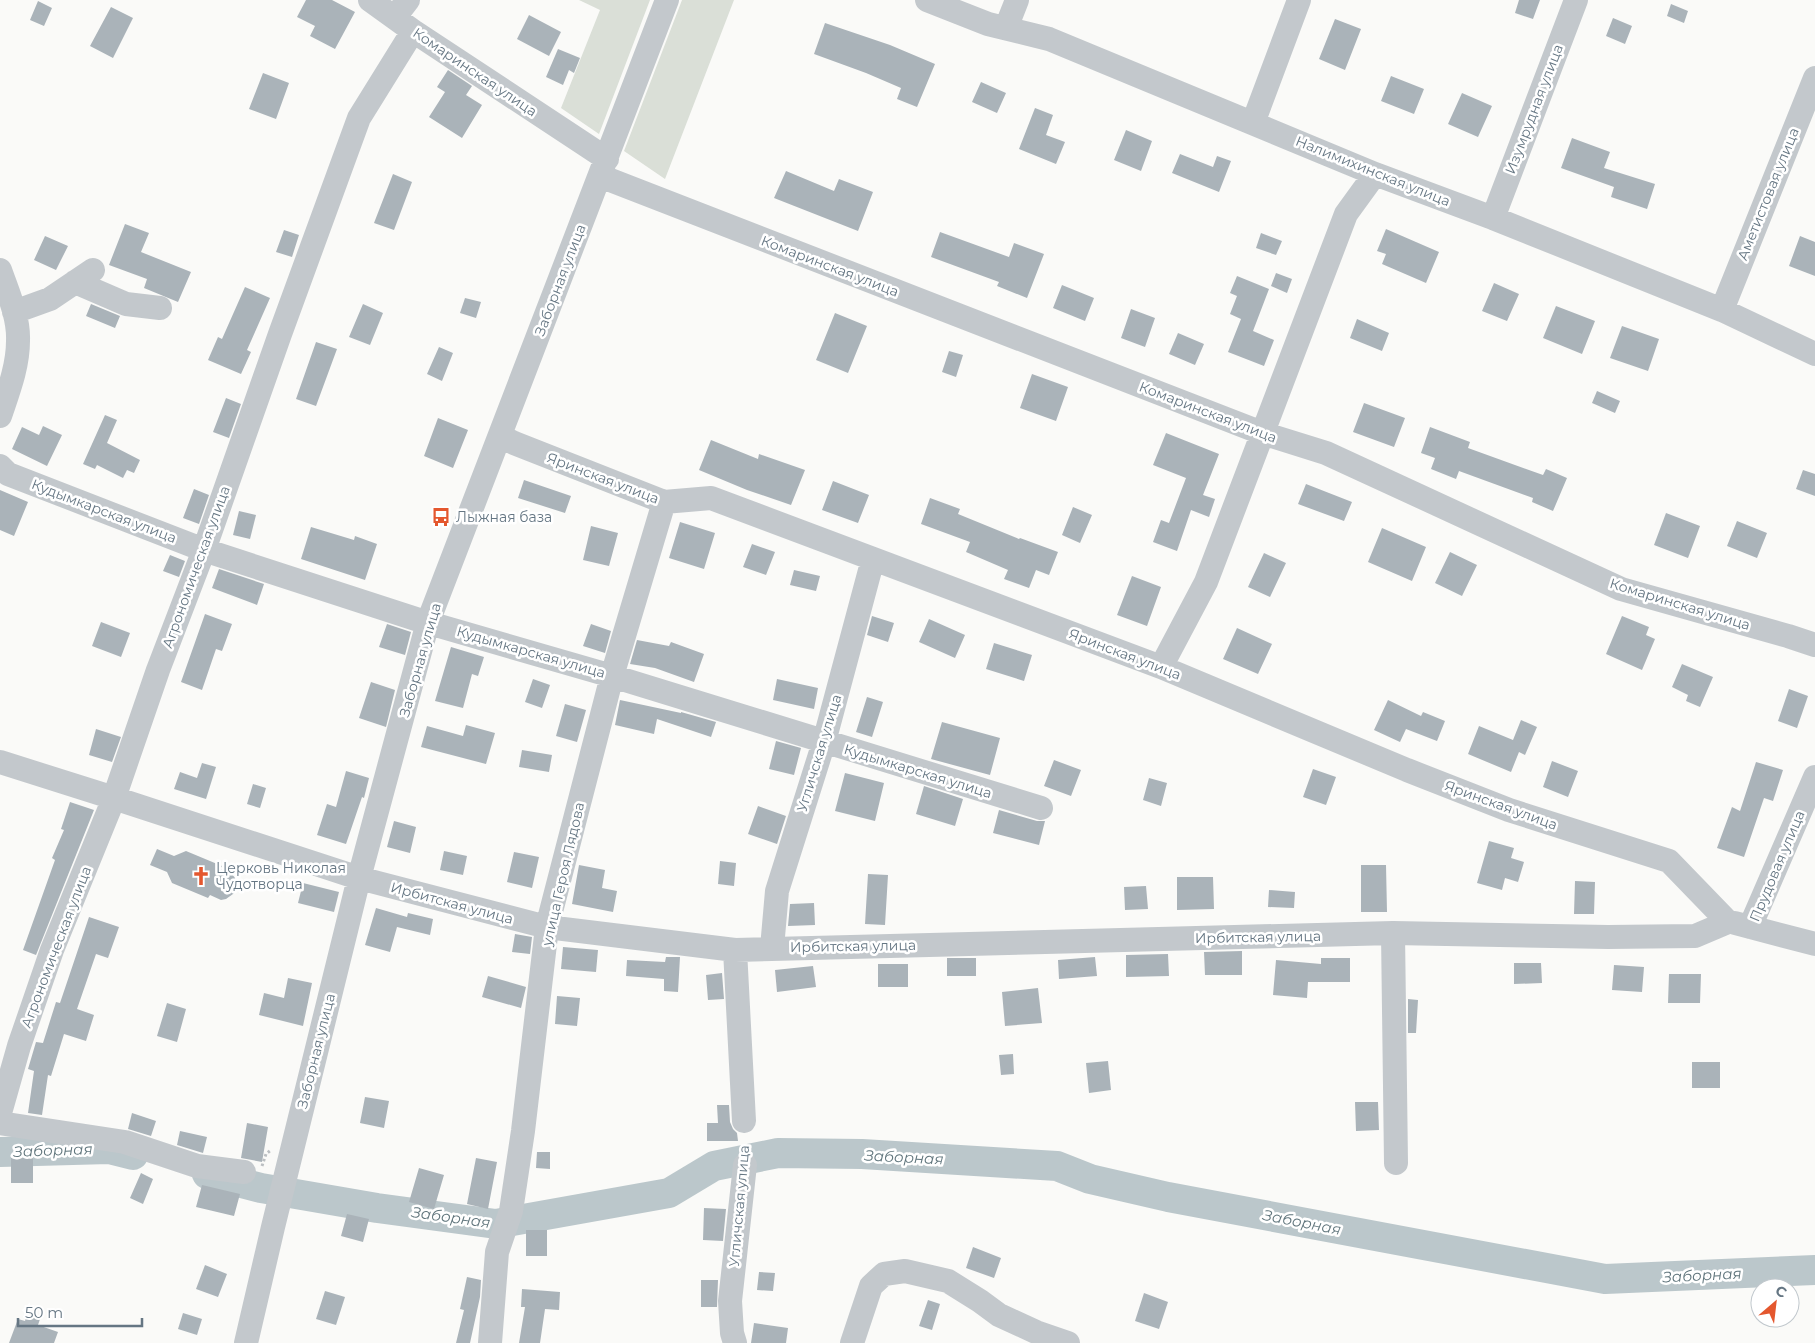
<svg xmlns="http://www.w3.org/2000/svg" width="1815" height="1343" font-family="Montserrat,sans-serif">
<style>
.green{fill:#dadfd7}
.lines{fill:none;stroke-linecap:round;stroke-linejoin:round}
.river{stroke:#bbc7cb;stroke-width:30}
.building{fill:#aab3b9}
.path{stroke:#bbbfc2;stroke-width:3;stroke-dasharray:2.5 2.5;stroke-linecap:butt}
.minor{stroke:#c3c8cc;stroke-width:24}
.labels{text-anchor:middle;dominant-baseline:central;stroke-width:5;stroke-linejoin:round;paint-order:stroke}
.street-label{font-size:14px;fill:#657683;stroke:#fff}
.poi-label{font-size:14px;fill:#657683;stroke:#fff;text-anchor:start}
.water-label{font-size:15px;font-style:italic;fill:#60757c;stroke:#fff}
</style>
<rect width="100%" height="100%" fill="#fafaf8"/>
<path class="green" d="M579,0H650L599,134L561,108L600,10Z
M682,0H734L665,179L624,151Z"/>
<g class="lines">
<path class="river" d="M0,1152L109,1149L133,1155
M207,1174L261,1188L377,1208L496,1224L669,1193L714,1166L778,1153L862,1154L1057,1166L1090,1179L1168,1197L1605,1279L1815,1270"/>
</g>
<path class="building" d="M306,0H332L355,12L335,49L310,36L315,26L297,17Z
M1519,0H1540L1533,19L1515,13Z
M38,1L52,8L44,26L30,20Z
M1671,4L1688,11L1684,23L1667,16Z
M111,7L133,18L113,58L90,46Z
M529,15L561,32L549,56L517,39Z
M1613,18L1632,26L1625,44L1606,36Z
M1335,19L1361,29L1345,70L1319,59Z
M825,23L890,45L935,64L917,107L897,99L901,88L866,73L814,54Z
M558,49L580,58L574,73L569,70L563,85L546,77Z
M448,70L472,86L466,95L482,105L462,138L429,117L445,92L437,87Z
M263,73L289,83L276,119L249,109Z
M1391,76L1424,89L1414,114L1381,101Z
M981,82L1006,93L997,113L972,102Z
M1462,93L1492,106L1478,137L1448,124Z
M1035,108L1053,115L1046,135L1065,142L1056,164L1019,149Z
M1126,130L1152,141L1141,171L1114,160Z
M1572,138L1610,152L1604,168L1655,184L1647,209L1611,197L1614,187L1561,168Z
M1180,154L1213,167L1217,156L1231,161L1219,192L1172,173Z
M786,171L834,191L839,179L873,192L858,231L774,198Z
M393,174L412,182L394,230L374,223Z
M125,224L149,233L141,252L191,272L178,302L144,288L147,279L109,265Z
M1386,229L1439,252L1426,283L1382,264L1386,254L1377,251Z
M284,230L299,235L292,257L276,252Z
M940,232L1009,257L1014,243L1044,254L1027,298L997,286L999,282L931,257Z
M1261,233L1282,241L1276,255L1256,248Z
M45,236L68,246L56,270L34,260Z
M1800,236L1815,242V276L1789,266Z
M1276,273L1292,279L1287,293L1271,286Z
M1237,276L1269,289L1253,331L1274,340L1264,366L1228,352L1241,319L1230,314L1237,296L1230,293Z
M1494,283L1519,294L1507,321L1482,311Z
M1062,285L1094,298L1085,321L1053,308Z
M245,287L270,298L247,350L251,352L241,374L208,360L218,337L222,339Z
M465,298L481,302L476,318L460,313Z
M91,304L120,316L115,328L86,316Z
M363,304L383,313L370,345L349,337Z
M1556,306L1595,321L1582,354L1543,338Z
M1131,309L1155,318L1145,347L1121,338Z
M835,313L867,326L848,373L816,360Z
M1357,319L1389,333L1382,351L1350,338Z
M1622,326L1659,339L1648,371L1610,358Z
M1178,333L1204,344L1195,365L1169,354Z
M316,342L337,349L316,406L296,399Z
M439,347L453,353L442,381L427,374Z
M949,351L963,355L956,377L942,372Z
M1032,374L1068,387L1056,421L1020,408Z
M1597,391L1620,401L1615,413L1592,403Z
M226,398L241,404L229,438L213,432Z
M1364,403L1405,418L1394,447L1353,432Z
M105,415L117,420L107,443L140,460L134,473L127,470L123,478L97,465L95,469L83,464Z
M438,418L468,430L453,468L424,456Z
M43,426L62,435L47,466L12,449L22,427L39,435Z
M1430,427L1470,442L1468,448L1543,475L1546,469L1567,478L1553,511L1532,502L1533,498L1459,471L1456,479L1431,469L1435,458L1421,453Z
M1166,433L1219,454L1203,495L1215,499L1209,517L1191,510L1177,551L1153,542L1161,520L1169,523L1186,478L1153,465Z
M711,440L758,459L759,454L805,470L791,505L747,490L699,470Z
M1803,470L1815,474V496L1796,489Z
M524,480L571,496L565,513L518,498Z
M833,481L869,495L858,523L822,510Z
M1306,484L1352,502L1344,521L1298,504Z
M194,489L209,495L199,524L183,518Z
M0,490L28,502L14,536L0,530Z
M930,498L960,509L958,514L1019,539L1020,538L1058,552L1049,575L1036,570L1029,588L1004,579L1008,570L966,552L970,542L921,524Z
M1073,507L1092,515L1080,543L1062,535Z
M239,511L256,515L250,539L233,535Z
M1666,513L1700,526L1688,558L1654,545Z
M1737,521L1767,533L1757,558L1727,546Z
M680,522L715,533L704,569L669,558Z
M591,526L618,533L609,566L583,560Z
M311,527L354,540L355,536L377,544L365,580L301,559Z
M1382,528L1426,547L1412,581L1368,562Z
M752,544L775,552L766,575L743,567Z
M1450,552L1477,565L1462,596L1435,583Z
M1264,553L1286,563L1270,597L1248,587Z
M170,555L185,561L179,577L163,571Z
M219,569L264,584L257,605L212,588Z
M794,570L820,576L816,591L790,585Z
M1132,576L1161,587L1147,626L1117,615Z
M205,614L232,624L222,651L216,649L202,690L181,682Z
M872,616L894,623L888,642L867,635Z
M1622,616L1649,627L1646,635L1655,639L1642,670L1606,654Z
M929,619L965,635L955,658L919,642Z
M101,622L130,633L121,657L92,646Z
M387,624L411,632L405,655L379,647Z
M591,624L611,631L605,653L583,646Z
M1237,628L1272,644L1258,674L1223,659Z
M637,640L669,646L671,642L704,654L694,682L655,668L630,664Z
M994,643L1032,655L1024,681L986,669Z
M451,647L484,657L478,676L472,674L463,708L435,701Z
M1682,664L1713,677L1700,707L1686,701L1688,695L1672,687Z
M533,679L550,685L542,708L525,702Z
M777,679L818,688L814,709L773,700Z
M371,682L395,690L386,727L359,718Z
M1789,689L1808,696L1797,728L1778,721Z
M867,697L883,702L872,737L856,732Z
M620,700L681,713V712L716,722L711,737L657,719L654,734L615,725Z
M1388,700L1421,716L1423,712L1445,721L1437,741L1406,729L1400,742L1374,730Z
M565,704L586,710L577,742L556,736Z
M1521,720L1537,727L1525,755L1519,752L1511,772L1468,754L1479,726L1513,740Z
M942,722L1000,738L990,775L931,759Z
M466,725L495,733L486,764L421,747L427,726L463,736Z
M96,729L121,737L112,762L89,755Z
M776,741L801,748L794,775L769,769Z
M522,750L552,755L549,772L519,767Z
M1054,760L1081,770L1071,796L1044,786Z
M1552,761L1578,771L1568,797L1543,787Z
M1756,762L1783,770L1773,801L1764,798L1744,857L1717,848L1732,807L1740,811Z
M202,763L216,767L206,799L174,789L180,772L197,778Z
M1313,769L1336,777L1326,805L1303,797Z
M346,771L369,778L364,798L362,797L346,844L317,835L327,804L336,807Z
M845,773L884,783L875,821L835,811Z
M1149,778L1167,783L1161,806L1143,800Z
M253,784L266,788L260,808L247,804Z
M924,786L963,799L955,826L916,814Z
M70,802L94,810L36,955L23,950L55,860L52,858L64,830L61,829Z
M758,806L786,816L777,844L748,834Z
M999,810L1037,821H1045L1039,845L993,833Z
M394,821L416,827L410,853L387,847Z
M1489,841L1514,848L1511,858L1524,862L1518,882L1505,878L1502,890L1477,883Z
M157,849L174,856L186,851L222,866L220,869L232,874L235,878L236,890L233,894L226,899L221,900L210,895L208,898L172,883L167,872L150,865Z
M444,851L467,856L463,875L440,870Z
M514,852L539,857L532,888L507,882Z
M720,861L736,863L734,886L718,884Z
M579,865L605,870L602,888L617,891L613,912L572,904Z
M1361,865H1386L1387,912H1361Z
M868,874L888,875L885,925L865,924Z
M1177,877H1213L1214,909L1177,910Z
M1575,881L1595,882L1594,914H1574Z
M303,883L339,892L334,912L298,903Z
M1146,886L1148,909L1125,910L1124,887Z
M1269,890L1295,892L1294,908L1268,907Z
M814,903L815,925L788,926L790,904Z
M376,908L407,917L408,913L433,919L430,935L397,927L390,952L365,945Z
M89,917L119,927L108,958L96,954L77,1009L94,1015L86,1041L64,1034L51,1076L48,1075L42,1115L28,1113L34,1071L28,1069L36,1042L43,1043L56,1002L60,1003Z
M515,934L532,937L530,954L512,952Z
M563,947L598,950L596,972L561,969Z
M1242,951V975H1205L1204,952Z
M1168,954L1169,976L1126,977V955Z
M666,957H680L678,992L664,991V979L626,976L627,960L665,962Z
M1095,957L1097,976L1059,979L1058,960Z
M947,958H976V976H947Z
M1321,958H1350V982H1308L1307,998L1273,995L1276,960L1321,964Z
M1514,963H1541L1542,983L1514,984Z
M878,964H908V987H878Z
M1614,965L1644,967L1642,992L1612,990Z
M813,966L816,987L777,992L775,970Z
M722,973L724,999L708,1000L706,975Z
M1669,974H1701L1700,1003H1668Z
M488,976L526,987L521,1008L482,997Z
M288,978L312,983L303,1026L259,1015L264,993L284,998Z
M1038,988L1042,1023L1005,1026L1002,992Z
M557,996L580,998L577,1026L555,1024Z
M1408,999L1418,1000L1416,1033H1408Z
M167,1003L186,1009L177,1042L157,1036Z
M1013,1054L1014,1074L1001,1075L999,1055Z
M1108,1061L1111,1090L1089,1093L1086,1063Z
M1692,1062H1720V1088H1692Z
M365,1097L389,1101L384,1128L360,1123Z
M1355,1102H1378L1379,1130L1356,1131Z
M717,1105H729L730,1122L733,1129L737,1133L738,1141H707V1123H718Z
M132,1113L156,1121L151,1136L128,1129Z
M247,1123L268,1127L262,1162L241,1158Z
M180,1131L207,1137L203,1153L177,1145Z
M537,1152H550V1169L536,1168Z
M11,1158H33V1183H11Z
M476,1158L497,1162L488,1209L467,1204Z
M419,1168L444,1175L434,1209L409,1202Z
M141,1173L153,1179L143,1204L130,1198Z
M202,1185L240,1194L234,1216L196,1207Z
M704,1208L726,1209L723,1241L703,1240Z
M347,1214L369,1219L363,1242L341,1236Z
M526,1230H547V1256H526Z
M973,1247L1001,1258L994,1278L966,1268Z
M205,1265L227,1274L218,1297L196,1289Z
M759,1272L775,1273L773,1291L757,1290Z
M467,1277L481,1280L480,1297L470,1343H456L464,1310L460,1309Z
M701,1280H718L717,1307H701Z
M522,1289L560,1292L559,1310L545,1309L540,1343H519L525,1307H521Z
M325,1291L345,1297L336,1325L316,1319Z
M1144,1293L1168,1302L1159,1329L1135,1321Z
M928,1300L940,1304L932,1330L919,1326Z
M28,1312L41,1316L38,1325L58,1332L54,1343H9L18,1319L25,1321Z
M183,1313L202,1319L197,1335L178,1329Z
M754,1323L788,1328L786,1343H751Z"/>
<g class="lines">
<path class="path" d="M262,1166L266,1154L271,1150"/>
<path class="minor" d="M370,0L413,31L607,159
M927,0L988,24L1049,39L1375,174L1493,218L1722,310L1815,354
M395,17L408,0
M1006,28L1017,0
M1253,123L1299,0
M600,176L1262,433L1326,453L1621,589L1788,636L1815,645
M1493,218L1576,0
M0,270C8,293 19,317 18,341C18,367 8,392 0,416
M75,282L126,304L160,308
M1722,310L1815,78
M14,312L50,299L93,270
M500,436L514,443L664,502L711,498L1161,667L1407,770L1509,810L1669,861L1728,922
M0,466L8,474L204,550L422,621L612,676L1041,808
M1161,667L1206,582L1346,214L1375,174
M0,762L114,798L359,878L547,927L735,950L1393,933L1608,937L1695,936L1728,922
M1735,923L1815,944
M1750,927L1815,777
M1393,933L1396,1163
M772,948L777,891L824,742L873,559
M735,950L744,1121
M0,1113L19,1046L52,950L114,798L158,670L204,550L280,334L359,118L413,31
M0,1123L125,1142L197,1166L244,1172
M246,1343L273,1227L359,878L428,622L667,0
M490,1343L497,1252L511,1211L523,1131L547,927L612,676L664,502
M735,1343L732,1333L730,1301L745,1165
M852,1343L871,1286L884,1274L905,1271L948,1281L980,1301L999,1315L1036,1332L1068,1343"/>
</g>
<defs>
<g id="bus-bare" transform="scale(1.5)"><path d="M-5-6H5V4H4V6H2V4H-2V6H-4V4H-5ZM-3.5-4V0h7V-4ZM-3.5 1.2v1.5H-2V1.2ZM2 1.2v1.5H3.5V1.2Z" fill="#e4572e" stroke="#fff" stroke-width="2.5" paint-order="stroke"/></g>
<g id="church-bare" transform="scale(1.5)"><path d="M-1.2-6h2.4v3.5h3.3v2.4h-3.3V6h-2.4V-.1h-3.3v-2.4h3.3Z" fill="#e4572e" stroke="#fff" stroke-width="2.5" paint-order="stroke"/></g>
</defs>
<g fill-rule="evenodd">
<use href="#bus-bare" x="441" y="517"/>
<use href="#church-bare" x="201" y="876"/>
</g>
<g class="labels">
<g class="street-label">
<text transform="translate(475 72) rotate(34)">Комаринская улица</text>
<text transform="translate(1534 109) rotate(-69)">Изумрудная улица</text>
<text transform="translate(1373 171) rotate(22)">Налимихинская улица</text>
<text transform="translate(1768 194) rotate(-68)">Аметистовая улица</text>
<text transform="translate(830 266) rotate(21)">Комаринская улица</text>
<text transform="translate(560 280) rotate(-69)">Заборная улица</text>
<text transform="translate(1208 412) rotate(21)">Комаринская улица</text>
<text transform="translate(603 478) rotate(21)">Яринская улица</text>
<text transform="translate(104 511) rotate(21)">Кудымкарская улица</text>
<text transform="translate(196 567) rotate(-70)">Агрономическая улица</text>
<text transform="translate(1680 604) rotate(17)">Комаринская улица</text>
<text transform="translate(531 652) rotate(16)">Кудымкарская улица</text>
<text transform="translate(1125 654) rotate(21)">Яринская улица</text>
<text transform="translate(420 660) rotate(-74)">Заборная улица</text>
<text transform="translate(819 753) rotate(-73)">Угличская улица</text>
<text transform="translate(918 771) rotate(17)">Кудымкарская улица</text>
<text transform="translate(1501 805) rotate(20)">Яринская улица</text>
<text transform="translate(1777 866) rotate(-67)">Прудовая улица</text>
<text transform="translate(563 874) rotate(-77)">улица Героя Лядова</text>
<text transform="translate(452 903) rotate(15)">Ирбитская улица</text>
<text transform="translate(1258 937) rotate(-1)">Ирбитская улица</text>
<text transform="translate(853 946) rotate(-1)">Ирбитская улица</text>
<text transform="translate(56 947) rotate(-69)">Агрономическая улица</text>
<text transform="translate(316 1051) rotate(-76)">Заборная улица</text>
<text transform="translate(739 1206) rotate(-85)">Угличская улица</text>
</g>
<g class="poi-label">
<text x="456" y="517">Лыжная база</text>
<text x="216" y="868">Церковь Николая<tspan x="216" dy="16">Чудотворца</tspan></text>
</g>
<g class="water-label">
<text transform="translate(53 1150) rotate(-2)">Заборная</text>
<text transform="translate(904 1157) rotate(3)">Заборная</text>
<text transform="translate(451 1217) rotate(8)">Заборная</text>
<text transform="translate(1302 1222) rotate(11)">Заборная</text>
<text transform="translate(1702 1275) rotate(-3)">Заборная</text>
</g>
</g>
<g transform="translate(1775 1303) rotate(28)"><circle r="24" fill="#ffffff" stroke="#c1c8cd"/>
<path d="M0-4L9 19L0 12L-9 19Z" fill="#e4572e"/>
<text y="-8" font-size="14" font-weight="bold" text-anchor="middle" fill="#657683">С</text>
</g>
<path d="M18 1318v8h124v-8" fill="none" stroke="#657683" stroke-width="2.5"/>
<text x="25" y="1318" font-size="15" fill="#657683" stroke="#ffffff" stroke-width="4" paint-order="stroke">50 m</text>
</svg>
